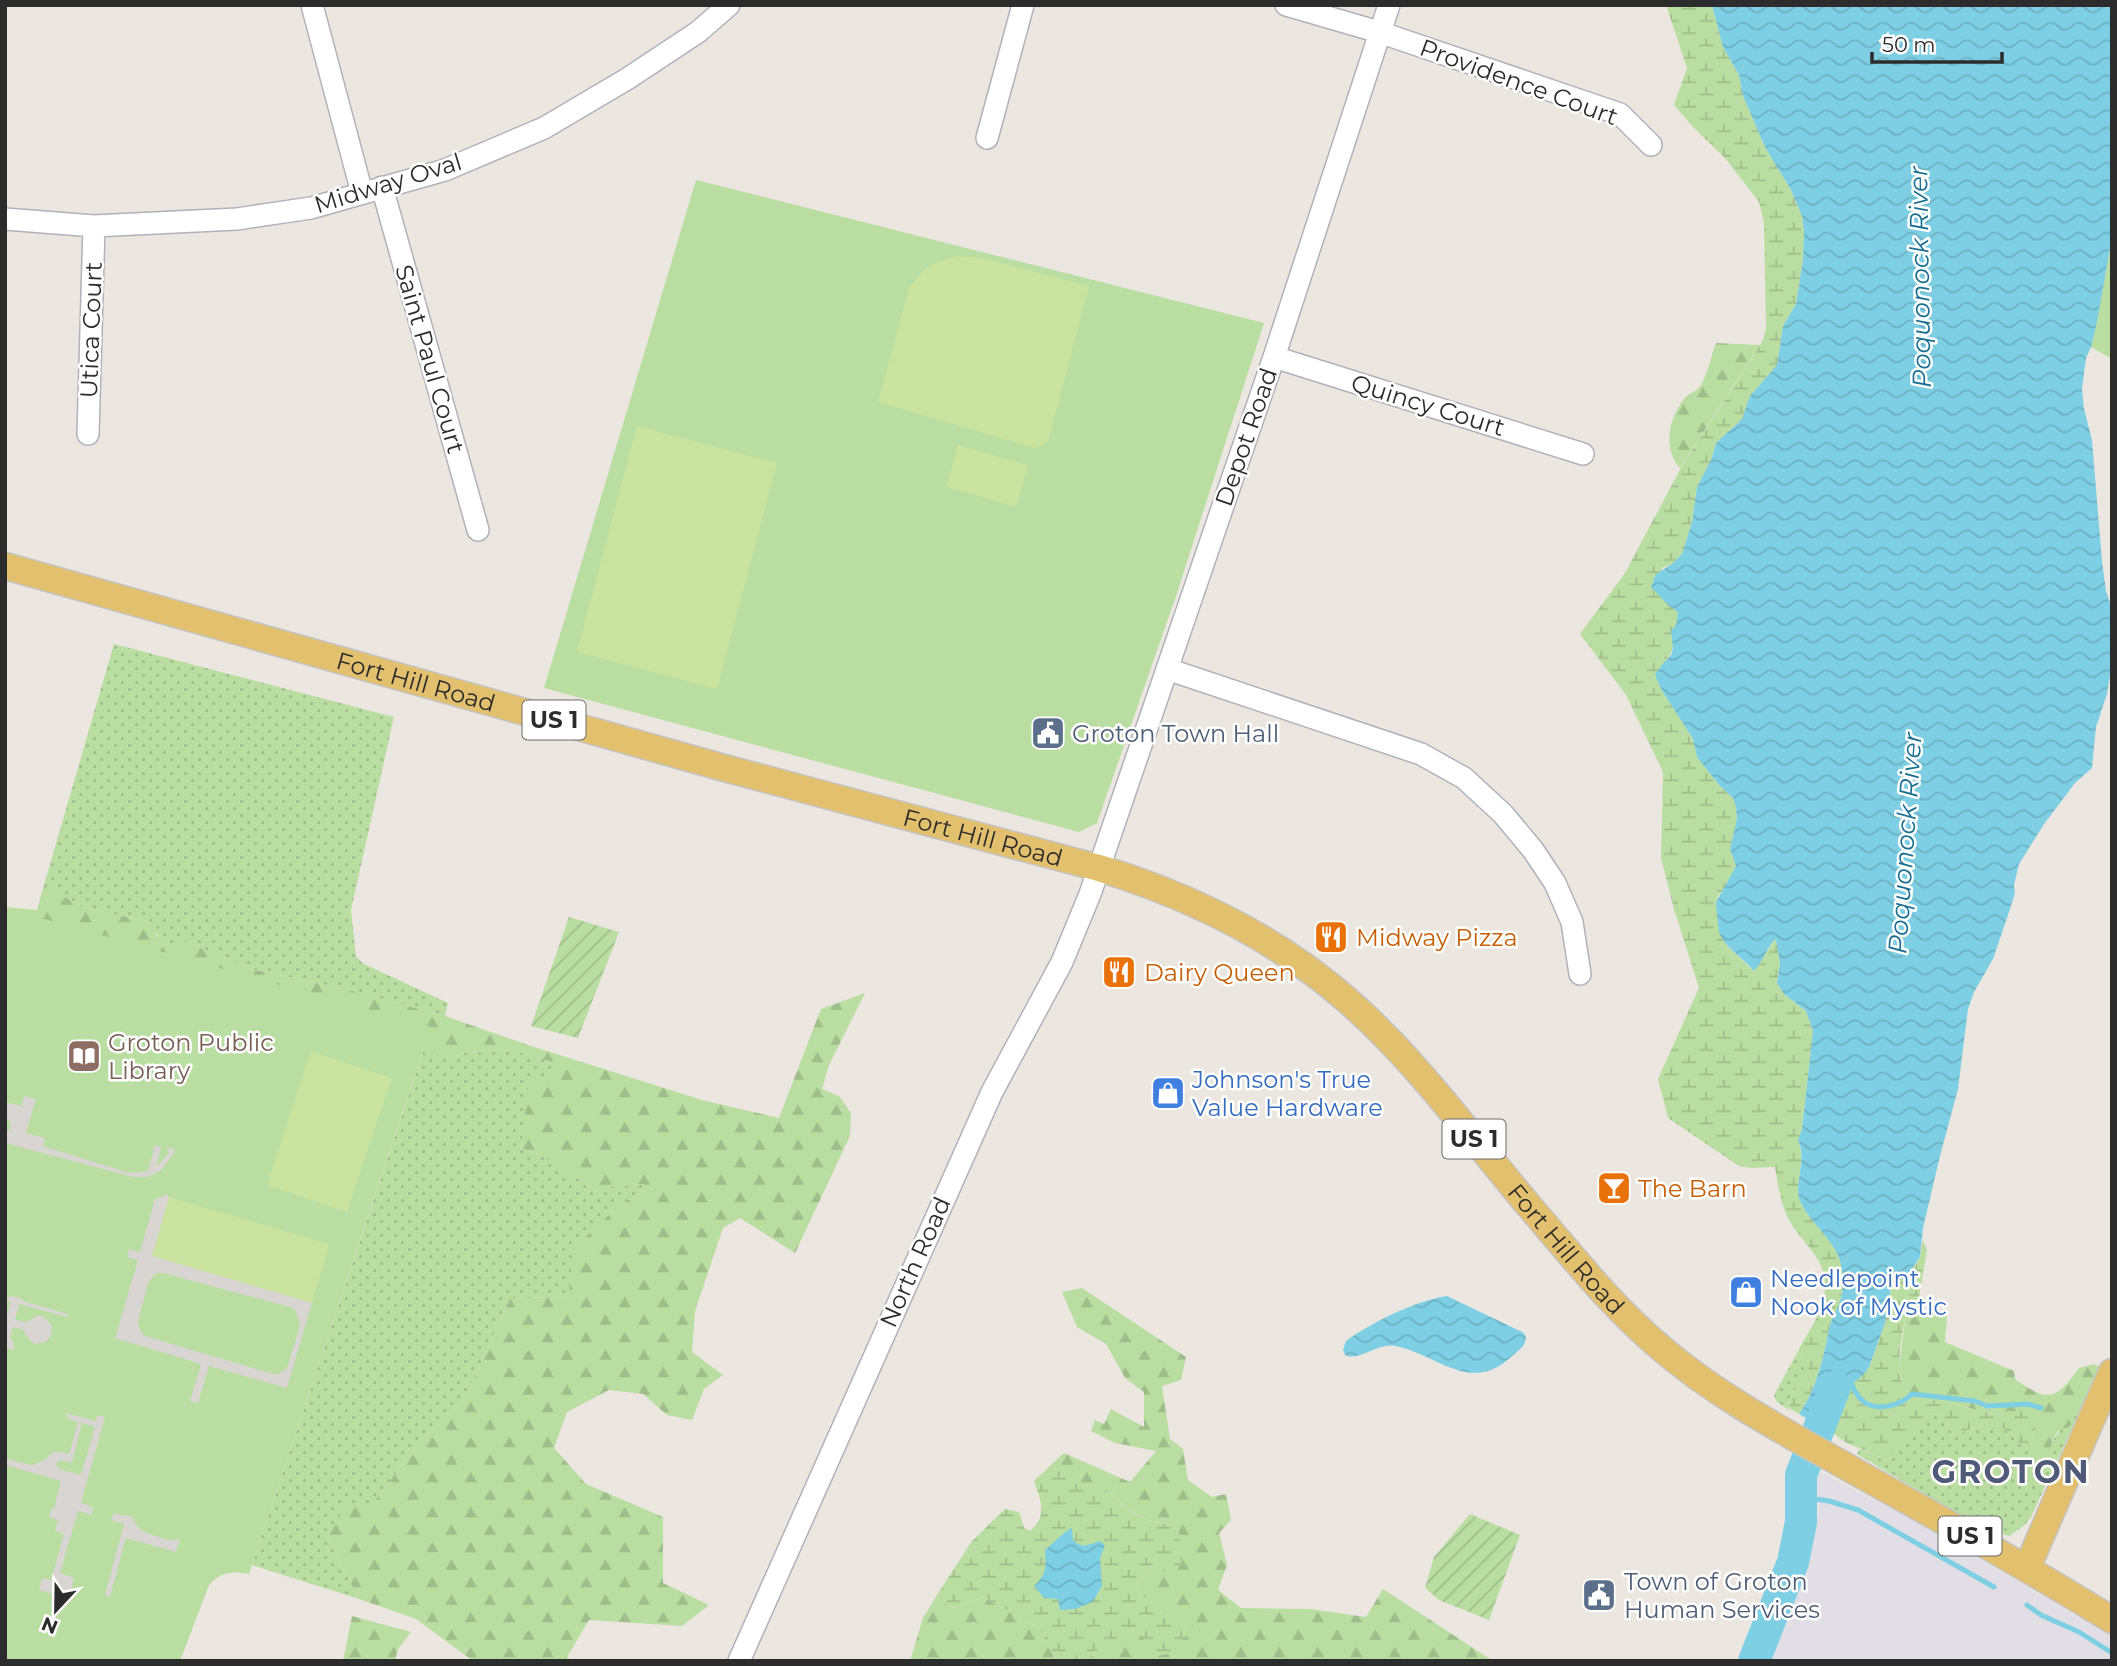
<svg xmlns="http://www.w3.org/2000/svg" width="2117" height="1666" font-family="Montserrat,sans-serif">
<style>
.industrial{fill:#e1dfe5}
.grass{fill:url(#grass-dots)}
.forest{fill:url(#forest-firs)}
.wetland{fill:url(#wetland-marsh)}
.park{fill:#badda2}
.garden{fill:url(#garden-furrows)}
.pitch{fill:#cae39f}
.plaza{fill:#d9d5d2;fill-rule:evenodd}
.water{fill:url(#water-waves)}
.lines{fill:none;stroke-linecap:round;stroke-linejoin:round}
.stream{stroke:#7ecfe3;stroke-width:5}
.river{stroke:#7ecfe3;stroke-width:32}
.minor-casing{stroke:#b0b2bb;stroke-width:24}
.major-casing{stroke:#c4c4c4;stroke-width:29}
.minor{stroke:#fff;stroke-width:21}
.major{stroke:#e3c06d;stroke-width:26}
.labels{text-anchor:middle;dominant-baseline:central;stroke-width:5;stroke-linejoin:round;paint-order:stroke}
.shield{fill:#fff;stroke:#6b6b6b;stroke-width:2}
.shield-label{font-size:23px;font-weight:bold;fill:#2c2c2c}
.street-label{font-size:24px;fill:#2c2c2c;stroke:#fff}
.service-label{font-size:24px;fill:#4e5e75;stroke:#fff;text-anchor:start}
.food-label{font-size:24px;fill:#c56008;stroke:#fff;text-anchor:start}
.education-label{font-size:24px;fill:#785e54;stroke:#fff;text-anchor:start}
.shop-label{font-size:24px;fill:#366cbe;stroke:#fff;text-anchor:start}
.water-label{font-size:26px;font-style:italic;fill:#1b7091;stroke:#fff}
.district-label{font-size:32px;font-weight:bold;letter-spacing:2px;fill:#505a78;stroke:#fff}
</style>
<defs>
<pattern id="grass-dots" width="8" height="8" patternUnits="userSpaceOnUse" patternTransform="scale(1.75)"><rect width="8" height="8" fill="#badda2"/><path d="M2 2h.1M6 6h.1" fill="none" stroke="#a0be8c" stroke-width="1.8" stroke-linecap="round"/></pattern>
<pattern id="forest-firs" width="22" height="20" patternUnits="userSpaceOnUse" patternTransform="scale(1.75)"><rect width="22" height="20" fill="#badda2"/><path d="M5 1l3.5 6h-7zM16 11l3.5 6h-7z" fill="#a0be8c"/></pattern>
<pattern id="wetland-marsh" width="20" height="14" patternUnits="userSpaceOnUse" patternTransform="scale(1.75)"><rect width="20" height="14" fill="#badda2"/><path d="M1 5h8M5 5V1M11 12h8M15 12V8" fill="none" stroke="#a0be8c"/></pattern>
<pattern id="garden-furrows" width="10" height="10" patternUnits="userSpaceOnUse" patternTransform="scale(1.75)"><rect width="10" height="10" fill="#badda2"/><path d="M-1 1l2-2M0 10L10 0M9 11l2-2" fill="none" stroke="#a0be8c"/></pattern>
<pattern id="water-waves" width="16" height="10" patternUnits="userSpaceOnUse" patternTransform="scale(1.75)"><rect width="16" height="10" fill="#7ecfe3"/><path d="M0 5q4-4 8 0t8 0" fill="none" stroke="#6db2c3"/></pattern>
</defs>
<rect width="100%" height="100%" fill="#ece6e0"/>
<path class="industrial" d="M1816,1470L1908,1517L2112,1637V1661H1768L1819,1513Z"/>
<path class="grass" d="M114,644L394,717L351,910L356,956L362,963L448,1003L445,1016L349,990L251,969L185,941L174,946L154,940L158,935L150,922L82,907L44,885Z
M424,1049L448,1058L468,1052L507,1049L557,1063L521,1148L552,1161L599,1193L602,1187L645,1184L642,1192L615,1209L569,1296L510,1299L464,1400L419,1443L371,1506L327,1537L359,1599L252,1565Z
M1798,1351L1809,1370L1788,1401L1789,1410L1777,1402L1774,1395Z
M2100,1367L2031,1517L2025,1525L2009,1536L1976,1525L1857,1454L1860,1449L1887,1460C1898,1453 1897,1445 1904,1439C1914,1430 1919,1424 1926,1413L1943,1415L1954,1435C1976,1428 1994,1416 2012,1435C2018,1442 2022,1446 2031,1448L2043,1463L2055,1459L2051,1444Z"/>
<path class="forest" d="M1716,343L1760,345L1680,468C1662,449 1669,417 1685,398C1689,393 1698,391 1701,385C1708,373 1711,356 1716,343Z
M44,885L82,907L150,922L158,929L155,940L174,946L185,941L251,969L349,990L445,1016L528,1045L702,1100L779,1118L821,1009L865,993L829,1065L822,1089L839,1096L851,1113L850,1136L795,1253L740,1218L723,1228L695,1311L692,1352L723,1375L704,1389L692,1420L667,1415L643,1394L609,1390L567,1412L554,1448L586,1484L663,1517V1583L709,1605L682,1626L589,1620L567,1657L573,1661H473L416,1619L359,1599L327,1537L346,1506H371L419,1443L464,1400L510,1299L569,1296L573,1249L615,1209L642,1192L644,1184L603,1187L599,1193L552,1161L521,1148L529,1082L551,1073L556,1063L507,1049L468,1052L448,1058L424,1050L415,1075L5,937V907L37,910Z
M1082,1288L1186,1357L1181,1380L1162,1386L1170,1439L1183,1449L1188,1480L1212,1497L1226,1494L1231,1520L1219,1533L1227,1565L1218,1590L1241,1608L1310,1609L1366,1617L1383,1589L1493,1661H1086C1098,1646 1116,1642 1131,1629L1140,1632L1171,1619L1134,1588L1155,1562L1174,1580L1178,1525C1152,1524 1127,1515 1113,1493L1074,1483L1055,1461L1064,1453L1130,1482L1156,1451L1115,1443L1091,1431L1095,1420L1104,1424L1111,1409L1144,1427V1392L1125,1378L1106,1344L1077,1327L1062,1292Z
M1907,1307L1947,1316L1945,1342L2014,1371L2015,1379C2048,1403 2056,1400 2079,1368L2094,1364L2100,1367L2070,1426L2057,1432L2051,1444L2055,1459L2043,1463L2031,1448L2035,1420L2009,1411L1996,1415L1938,1400L1917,1402L1903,1386L1899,1366Z
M983,1597L1039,1628L1056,1661H910L923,1618L935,1598L955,1608Z
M352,1616L411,1632L398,1649L395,1661H343Z"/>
<path class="wetland" d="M1666,5H1712L1723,47L1739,75L1743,96L1765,147L1791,190L1802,216L1804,231L1803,260L1796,304L1783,326L1777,365L1757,388L1742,419L1716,443L1711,460L1697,487L1692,522L1682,554L1672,564L1662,568C1661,591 1658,599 1678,612C1678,634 1675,654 1658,670L1661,689L1693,739L1697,757L1719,785L1733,798L1736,807L1737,819L1732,854L1736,866L1728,883L1718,896L1716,902L1719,925L1721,936L1728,947L1754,971L1776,938L1780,964L1777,983L1784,994L1806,1011L1813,1031L1802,1129L1798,1140C1807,1161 1793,1188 1801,1203C1811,1223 1834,1239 1840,1261C1844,1273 1844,1292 1839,1304C1836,1312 1831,1320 1829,1329C1824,1356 1816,1391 1799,1414L1790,1409L1788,1401L1809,1370L1798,1351C1806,1335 1821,1315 1824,1297C1830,1261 1808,1250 1792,1225C1781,1208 1778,1185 1775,1167L1752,1168L1739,1166L1668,1118L1658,1079L1699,988L1674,909L1661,858L1663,772L1626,695L1580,634L1625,573L1683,464L1754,355L1763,340L1766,328L1764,223L1759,202L1725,158L1695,129L1674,105L1687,68Z
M1923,1240L1927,1250L1917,1309L1907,1307C1904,1330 1894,1363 1903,1385C1906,1391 1913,1397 1917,1402L1938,1400L1996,1415L2009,1411H2028L2035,1420L2031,1448C2022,1446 2018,1442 2012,1435C1993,1416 1976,1428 1954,1435L1943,1415L1926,1413C1919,1424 1914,1430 1904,1439C1897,1446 1897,1453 1887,1460L1847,1443L1834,1434C1832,1415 1835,1401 1849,1387C1856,1380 1864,1376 1869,1367L1885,1323L1891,1288L1915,1266L1920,1257Z
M1055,1461L1078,1473L1075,1483L1113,1493C1127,1516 1152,1524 1178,1525L1182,1558L1174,1580L1154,1563L1134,1588L1171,1619L1190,1618L1194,1629L1168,1654L1152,1657L1140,1632L1131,1629C1116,1642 1098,1646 1086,1661H1056L1039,1628L983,1597L955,1608L935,1598L972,1541L1005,1509L1019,1512L1024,1528L1030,1531C1048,1515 1041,1501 1034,1481Z"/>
<path class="park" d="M696,180L1264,323L1176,596L1097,823L1079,832L544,688Z
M2112,238V359L2091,347Z
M5,908L431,1027L249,1574C232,1571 221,1572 209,1585L180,1661H5Z"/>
<path class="garden" d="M569,917L619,932L578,1038L531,1026Z
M1470,1514L1520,1535L1489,1620L1439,1600L1425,1588L1434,1557Z"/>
<path class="pitch" d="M957,256L982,258L1089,286L1048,442L1034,448L878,402L909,289C922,267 934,263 957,256Z
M637,426L777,463L717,689L577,652Z
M958,445L1028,465L1016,507L946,487Z
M311,1051L392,1078L347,1212L267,1185Z
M169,1197L329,1244L312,1303L152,1256Z"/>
<path class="plaza" d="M24,1096L36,1099L26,1133L45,1138L43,1146L129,1173L148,1171L155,1145L161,1147L156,1167L169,1153L166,1147L175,1150L174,1153L161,1170L148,1177H133L5,1143V1133L10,1129L11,1123L5,1116V1102L21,1106Z
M168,1194L169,1197L152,1256L312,1303L287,1388L209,1366L198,1403L190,1401L201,1364L115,1338L138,1260L127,1257L129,1249L140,1252L154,1203L153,1200ZM156,1273H163L290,1307L296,1311L300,1326L287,1368L278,1374H273L145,1336L141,1333L138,1322L148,1283Z
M10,1296L23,1299L22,1301L68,1314L67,1317L19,1304L15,1320L26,1322L39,1315L44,1317L52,1326L51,1335L46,1342L34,1344L26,1336L24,1330L13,1327L10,1337L14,1343V1350L6,1348L5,1311L8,1312L11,1302L5,1300V1297L9,1298Z
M66,1413L96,1421L98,1415L105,1417L81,1503L93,1507L92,1515L78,1511L60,1573L74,1578L69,1598L39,1590L42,1578L51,1580L64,1534L55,1531L58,1520L49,1517L51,1509H54L61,1481L5,1465V1459L32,1465L44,1460L55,1451L69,1454L78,1422L68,1419ZM82,1423L95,1427L81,1475L59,1469L56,1464L61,1460L72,1463Z
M114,1513L132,1517L139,1529L146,1533L169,1540L180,1539L176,1552L126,1538L110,1597L105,1595L124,1524L111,1520Z"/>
<path class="water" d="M1712,5H2112V237L2097,322L2091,347L2086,358L2082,389L2084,409L2092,440L2102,561L2106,591L2110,603L2112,663L2107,694L2096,727L2092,768L2075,783L2044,824L2019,864L2014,885L2015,893L2009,912L1993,959L1974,992L1968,1009L1958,1089L1940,1156L1923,1228L1920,1257L1910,1272L1891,1288L1885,1323L1869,1367C1865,1374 1860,1378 1853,1383C1836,1397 1832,1414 1834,1434L1799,1414C1816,1391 1824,1356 1829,1329C1831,1320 1836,1312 1839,1304C1844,1292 1844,1273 1840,1261C1834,1240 1810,1222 1801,1203C1792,1187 1808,1161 1798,1140L1802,1129L1813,1031L1806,1011L1784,994L1777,983L1780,964L1776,939C1766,948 1763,962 1754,971C1743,958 1728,950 1720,935C1719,933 1716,907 1716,902L1736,866L1730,849L1737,819L1736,807L1733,798L1719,785L1697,757L1693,739L1661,689L1655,675C1670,650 1676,663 1671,631L1676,625L1678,612L1668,605L1651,587L1656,574L1672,564L1682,554L1692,522L1697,487L1711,460L1716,443L1742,419L1750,396L1777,365L1783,326L1796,304L1803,260L1804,231L1802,216L1791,190L1765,147L1743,96L1739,75L1723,47Z
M1447,1296L1522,1332L1526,1336C1526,1346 1519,1350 1511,1357C1470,1394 1440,1356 1396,1346C1378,1342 1359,1362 1345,1355L1343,1350L1346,1341C1372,1322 1415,1301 1447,1296Z
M1072,1528L1073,1540C1081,1549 1089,1545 1099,1541L1105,1545L1100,1558L1102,1586L1095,1598L1092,1602L1075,1609L1060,1610L1058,1599L1044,1598L1034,1586C1047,1574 1046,1567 1045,1550C1054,1543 1062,1533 1072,1528Z"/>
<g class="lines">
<path class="stream" d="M1849,1378C1853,1387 1856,1396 1864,1402C1879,1412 1901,1405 1912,1394L1975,1401L1987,1406L2028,1404L2041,1408
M1800,1497L1829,1501L1858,1510L1994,1587
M2027,1605L2041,1615L2079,1632L2112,1653"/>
<path class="river" d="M1754,1661L1793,1562L1801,1522V1475L1835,1387"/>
<g class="minor-casing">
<path id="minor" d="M312,5L362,193
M1286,5L1379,32L1620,114L1651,145
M987,138L1023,5
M382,187L478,530
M5,219L94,226L237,219L311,208L445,170L544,128L627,79L698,32L729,5
M1274,357L1583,454
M88,434L94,226
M1167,669L1421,754L1464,778L1503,814L1533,850L1555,883L1572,922L1580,974
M739,1661L992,1092L1062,962L1090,894L1274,357L1389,5"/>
</g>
<g class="major-casing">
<g id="major">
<path id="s1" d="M5,566L728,769L1099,868C1190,896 1275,937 1347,1000C1416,1060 1471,1137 1530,1207C1572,1256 1611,1306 1661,1348C1719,1398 1789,1434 1856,1472C1942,1520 2028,1568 2112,1620"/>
<path d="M2027,1568L2112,1372"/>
</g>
</g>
<use href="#minor" class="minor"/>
<use href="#major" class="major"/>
</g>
<defs>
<g id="civic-square" transform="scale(1.75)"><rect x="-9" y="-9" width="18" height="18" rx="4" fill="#5c6f8a" stroke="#fff"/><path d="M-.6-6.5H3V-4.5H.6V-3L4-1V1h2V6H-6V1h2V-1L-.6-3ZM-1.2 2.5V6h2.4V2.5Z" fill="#fff"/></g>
<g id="restaurant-square" transform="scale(1.75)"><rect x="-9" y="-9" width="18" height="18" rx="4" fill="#e8710a" stroke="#fff"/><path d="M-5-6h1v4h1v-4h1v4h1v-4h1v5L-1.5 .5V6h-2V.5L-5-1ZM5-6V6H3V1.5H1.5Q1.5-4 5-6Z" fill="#fff"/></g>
<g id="library-square" transform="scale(1.75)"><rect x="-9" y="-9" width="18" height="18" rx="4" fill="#8d6e63" stroke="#fff"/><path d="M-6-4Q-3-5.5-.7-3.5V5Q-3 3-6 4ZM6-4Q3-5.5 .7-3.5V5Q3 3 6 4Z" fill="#fff"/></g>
<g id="shop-square" transform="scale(1.75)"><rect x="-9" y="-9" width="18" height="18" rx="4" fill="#3f7fe0" stroke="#fff"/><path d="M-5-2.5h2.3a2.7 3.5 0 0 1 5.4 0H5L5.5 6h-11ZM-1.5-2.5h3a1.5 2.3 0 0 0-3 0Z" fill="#fff"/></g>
<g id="bar-square" transform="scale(1.75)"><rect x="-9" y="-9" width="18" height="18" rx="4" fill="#e8710a" stroke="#fff"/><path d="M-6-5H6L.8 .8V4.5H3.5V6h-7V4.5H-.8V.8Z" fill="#fff"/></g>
</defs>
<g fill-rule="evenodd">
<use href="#civic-square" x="1048" y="733"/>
<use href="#restaurant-square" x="1331" y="937"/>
<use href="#restaurant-square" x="1119" y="972"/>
<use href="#library-square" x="84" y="1056"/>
<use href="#shop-square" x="1168" y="1093"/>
<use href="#bar-square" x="1614" y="1188"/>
<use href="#shop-square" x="1746" y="1292"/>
<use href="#civic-square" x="1599" y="1595"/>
</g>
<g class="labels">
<g class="shield">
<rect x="522.5" y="700.5" width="63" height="39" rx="5"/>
<rect x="1442.5" y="1119.5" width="63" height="39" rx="5"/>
<rect x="1938.5" y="1516.5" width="63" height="39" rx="5"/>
</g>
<g class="shield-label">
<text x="554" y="720">US 1</text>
<text x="1474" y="1139">US 1</text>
<text x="1970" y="1536">US 1</text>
</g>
<g class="street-label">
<text transform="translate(1519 82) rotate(20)">Providence Court</text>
<text transform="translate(388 183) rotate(-17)">Midway Oval</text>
<text transform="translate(91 330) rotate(-88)">Utica Court</text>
<text transform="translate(430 359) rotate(74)">Saint Paul Court</text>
<text transform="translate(1428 405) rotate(17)">Quincy Court</text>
<text transform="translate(1246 437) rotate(-71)">Depot Road</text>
<text stroke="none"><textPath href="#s1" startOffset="427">Fort Hill Road</textPath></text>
<text stroke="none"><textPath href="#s1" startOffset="1015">Fort Hill Road</textPath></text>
<text stroke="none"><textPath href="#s1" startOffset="1750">Fort Hill Road</textPath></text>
<text transform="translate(915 1262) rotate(-66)">North Road</text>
</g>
<g class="service-label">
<text x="1072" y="733">Groton Town Hall</text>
<text x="1624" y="1581">Town of Groton<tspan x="1624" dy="28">Human Services</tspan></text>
</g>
<g class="food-label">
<text x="1356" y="937">Midway Pizza</text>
<text x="1144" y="972">Dairy Queen</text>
<text x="1638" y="1188">The Barn</text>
</g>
<g class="education-label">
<text x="108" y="1042">Groton Public<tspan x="108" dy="28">Library</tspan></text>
</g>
<g class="shop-label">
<text x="1192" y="1079">Johnson's True<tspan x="1192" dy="28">Value Hardware</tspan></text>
<text x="1770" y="1278">Needlepoint<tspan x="1770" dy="28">Nook of Mystic</tspan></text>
</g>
<g class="water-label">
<text transform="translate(1920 277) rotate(-91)">Poquonock River</text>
<text transform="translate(1905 843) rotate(-86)">Poquonock River</text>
</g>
<g class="district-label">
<text x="2011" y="1471">GROTON</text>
</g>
</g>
<rect width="2117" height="1666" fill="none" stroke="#2c2c2c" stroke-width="14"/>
<g transform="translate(56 1610) rotate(202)" stroke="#ffffff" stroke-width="5" paint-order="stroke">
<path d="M0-5L12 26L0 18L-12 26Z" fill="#2c2c2c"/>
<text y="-10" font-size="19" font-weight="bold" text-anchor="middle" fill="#2c2c2c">N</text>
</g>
<path d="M1872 52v10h130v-10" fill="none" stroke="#2c2c2c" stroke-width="3.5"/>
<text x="1882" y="52" font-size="21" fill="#2c2c2c" stroke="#ffffff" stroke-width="5" paint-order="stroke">50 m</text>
</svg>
